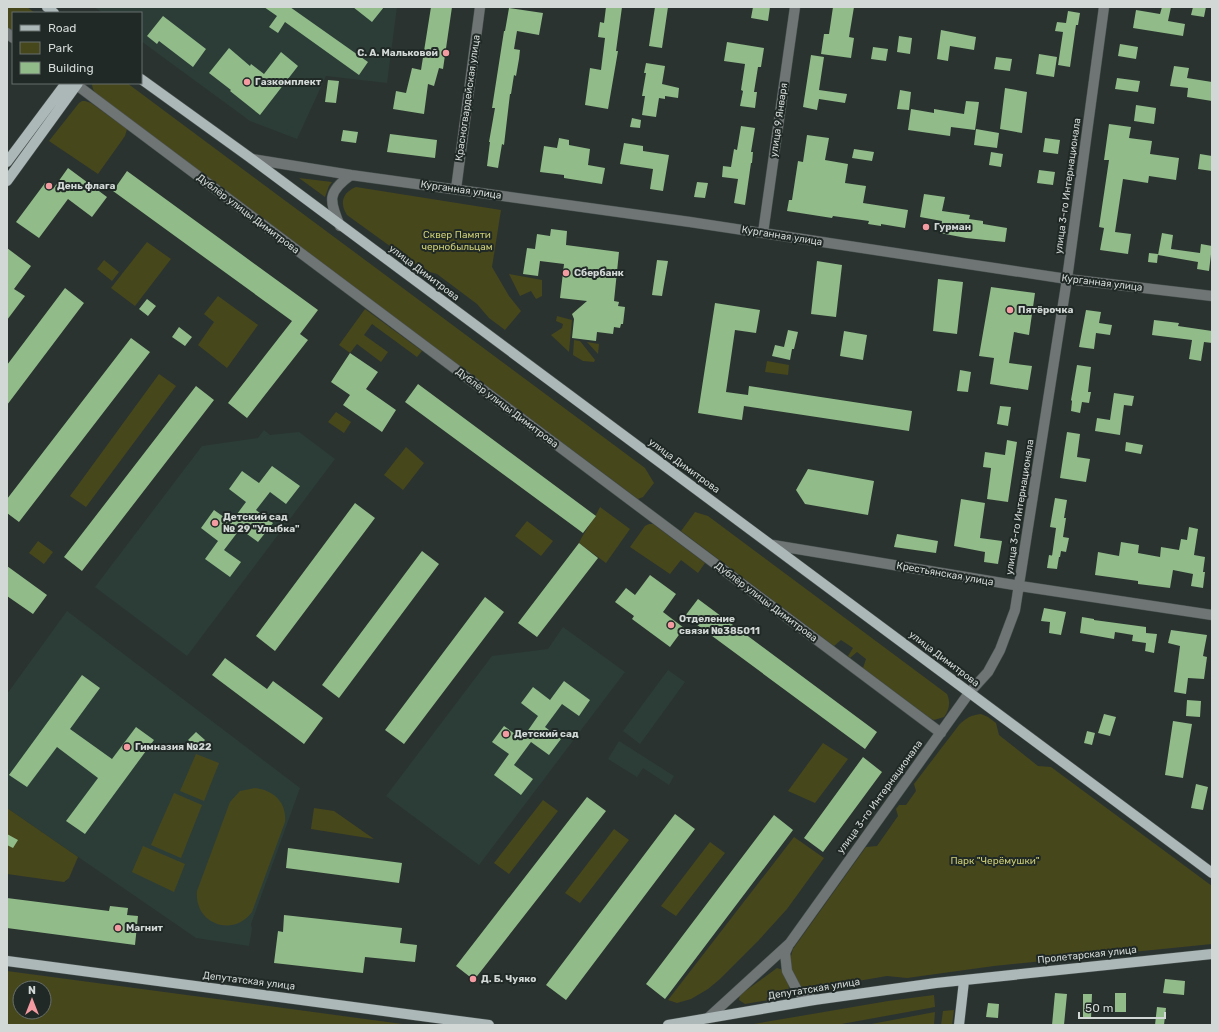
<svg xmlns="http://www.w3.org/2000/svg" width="1219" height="1032" font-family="Rubik,sans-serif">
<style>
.built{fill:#2c3d38}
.green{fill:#47471c;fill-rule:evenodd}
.building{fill:#91bb89}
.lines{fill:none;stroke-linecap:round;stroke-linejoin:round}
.minor-casing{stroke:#48514e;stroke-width:11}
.major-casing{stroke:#48514e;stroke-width:11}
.minor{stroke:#6f7475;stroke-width:10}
.major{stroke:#acb7b8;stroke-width:10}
.poi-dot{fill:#f49aa1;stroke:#202926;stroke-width:1.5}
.labels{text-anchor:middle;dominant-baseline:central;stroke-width:4;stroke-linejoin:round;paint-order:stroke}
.poi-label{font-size:10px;font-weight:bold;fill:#d2d8d6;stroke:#202926;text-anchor:start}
.street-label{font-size:10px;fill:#d2d8d6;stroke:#202926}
.park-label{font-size:10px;fill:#cccd74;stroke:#202926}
</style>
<rect width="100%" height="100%" fill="#2a3330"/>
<path class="built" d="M94,7H397L387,83L326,76L297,139L250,121L141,41V13H103Z
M264,430L270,435L299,432L335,459L187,656L95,587L202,446L258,438Z
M67,611L300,788L251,924L252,929L249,946L196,938L7,808V694Z
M563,627L625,672L479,865L386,796L492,656L548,649Z
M668,670L685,682L640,744L623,731Z
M619,741L674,776L669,785L643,768L637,777L608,759Z"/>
<path class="green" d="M7,7H27L35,13H13V32L7,28Z
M92,83H127L645,468L654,483L643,497L638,499L105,101C98,96 92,92 92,83Z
M82,101H85L91,103L127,129L125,136L98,174L49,141L79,103Z
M299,178L332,182L329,186L325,197Z
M356,187L501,210L492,267L509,296L521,311L505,330L489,318L477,304L437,274L423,270L347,215C339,203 343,192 356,187Z
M147,242L171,259L135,306L111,288Z
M104,260L119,272L112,281L97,269Z
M509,274L542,280V296L536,299L531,291L520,296Z
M218,296L258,325L227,368L198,345L214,322L204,314Z
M365,309L422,351L417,357L372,324L364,335L388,352L381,362L357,344L350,353L339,345Z
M557,316L572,320L569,352L551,335L562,328L563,324L556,321Z
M574,340L580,341L595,360L594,362L583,361L573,355Z
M587,342L599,344L598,354Z
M767,361L789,365L788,375L765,372Z
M159,374L176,386L86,507L70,496Z
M336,412L351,422L344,433L328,422Z
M406,447L424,463L403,490L384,475Z
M600,507L630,529L606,563L579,543C585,530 594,520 600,507Z
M695,512L708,516L947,694C951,703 949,710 944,717L934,720L930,718L863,668L866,659L857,652L850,658L848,656L853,648L841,640L834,646L681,531Z
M527,521L553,541L541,556L515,536Z
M649,524H653L705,563L698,573L681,560L670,574L630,547L645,526Z
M38,541L53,552L44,564L29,553Z
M981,714L988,717L996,723L999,735L1038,766L1051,767L1212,886V944L994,966L907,978L887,976L846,983L830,990L816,993L806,991L796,981L790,966L791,956L793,949L866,847L877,846L898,816L896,809L899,805H906L916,791L914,784L959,725C966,718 971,715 981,714Z
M823,743L848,759L815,803L788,791Z
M196,754L219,763L204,801L180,791Z
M255,788C274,790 287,803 285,822L252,912C233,938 194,924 197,891L230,802L240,791Z
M174,793L202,805L181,858L151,845Z
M543,800L558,811L509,874L494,863Z
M7,808L78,857L69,878L64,882L7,874Z
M314,808L334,811L374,839L311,829Z
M614,829L629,840L580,903L565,893Z
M794,837L824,858L787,909L758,941L720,979L708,989L691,999L677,1003L668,1000Z
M710,842L725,853L676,916L661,906Z
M143,846L185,864L174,892L132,872Z
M777,968L783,970C788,983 794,989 781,998L745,1004L739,1000L740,995Z
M7,971L410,1025H7ZM20,988H44V1012H20Z
M934,995L935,1007L836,1025H748L888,1001Z
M954,1010L952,1025H941L943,1011Z
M935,1012L934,1025H866Z"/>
<path class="building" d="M264,7H290L368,62L359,75L285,22L278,33L269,27L277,16Z
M353,7H384L372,22Z
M431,7H452L443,69L439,68L434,86L428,84L424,114L393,109L396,91L406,93L412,68L421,70Z
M606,7H622L616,51H618L608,109L585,105L590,68L601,70L605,38L598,37L600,22L604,23Z
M655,7H668L662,48L649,46Z
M753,7H770L768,21L751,18Z
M833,7H854L849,37L854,38L851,58L821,54L824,34H829Z
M1162,7H1171L1168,21L1185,24L1183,36L1133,28L1136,10L1160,14Z
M1193,7H1206L1204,17L1191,15Z
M509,8L543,13L539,35L517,31L514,49L520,50L519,59L516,76L514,75L511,94H510L504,145L502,144L498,168L487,166L490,142H489L495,108H492L504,31H505Z
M1068,11L1080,13L1078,25H1076L1070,67L1058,65L1063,32L1055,31L1057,22L1066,23Z
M163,16L206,49L193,67L159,41L157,44L147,36Z
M941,30L976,37L974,50L950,46L948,61L937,59Z
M899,36L912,38L910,54L897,52Z
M727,42L764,48L761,67H758L754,92H757L755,108L740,106L743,91L741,90L745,64L724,61Z
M1120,44L1138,47L1136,59L1118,56Z
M873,47L888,49L886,61L871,59Z
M229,48L250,66L251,64L264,74L281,52L298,66L260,115L230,91L231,90L209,73Z
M1039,54L1057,57L1054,77L1036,74Z
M811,55L824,57L819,90L847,94L845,103L819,99L817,110L803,107Z
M996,57L1012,59L1010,71L994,69Z
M646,63L665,66L662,84L679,88L678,98L665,96V99L659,98L656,117L642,115L645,96H642L646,73H644Z
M1174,66L1189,68L1187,78L1212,82V101L1187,97L1188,88L1170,86Z
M1117,78L1140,81L1138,92L1115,89Z
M328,80L339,81L336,103L325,102Z
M1005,88L1027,92L1022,133L1000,129Z
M900,90L911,92L909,110L897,109Z
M966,101L979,102L975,130L951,127L950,136L908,130L911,109L934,113V109L964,114Z
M1136,105L1156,108L1154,124L1134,121Z
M632,118L641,120L640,128L630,127Z
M1109,124L1131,127L1129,138L1152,141L1150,154L1179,158L1176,180L1149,176L1148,183L1123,179L1115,232L1131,234L1128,254L1100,250L1104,228L1099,227L1109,160H1104Z
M741,126L755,128L751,152H753L752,163H751L745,205L734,203L738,179L722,177L723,166L731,167L734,149L737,150Z
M976,129L999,133L997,148L974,145Z
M343,130L358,132L356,143L341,141Z
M390,134L437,140L435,158L387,152Z
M807,135L829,138L825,160L848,164L845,183L866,186L863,203L908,210L905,228L881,224V226L868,224L869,221L833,216L832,218L787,211L789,200H792L798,161L803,162Z
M559,138L569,140V145L590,149L588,165L605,168L602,184L564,178V175L540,172L544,146L557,148Z
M1045,138L1060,140L1058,154L1043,152Z
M624,143L643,146V151L669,155L663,191L650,189L653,169L620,164Z
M854,149L874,152L872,161L852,158Z
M991,152L1003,154L1001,167L989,165Z
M1200,154L1212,156V171L1198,169Z
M68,168L107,197L92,217L68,199L39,238L16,222L45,183L53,189Z
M1039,170L1055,172L1053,185L1037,183Z
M127,171L318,310L300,334L308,340L247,418L228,403L292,321L113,191Z
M697,182L708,183L705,198L694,197Z
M924,194L945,197L942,211L970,215L969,219L983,221V224L1007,228L1005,242L966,238L940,233L942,221L920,217Z
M551,229L567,231L566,245L619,252L614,301L619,302L618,306L625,307L623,324H621L620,328L614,327L613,334L597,332L596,341L572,338L574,319L572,314L587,301L560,298L564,264L540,261L538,276L523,274L527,248L535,249L537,234L550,236Z
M1162,233L1173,235L1171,249L1200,253L1201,244L1212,246L1209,271L1197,269L1198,262L1158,255Z
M7,248L31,266L14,289L25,296L7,320Z
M1149,253L1158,254L1157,263L1148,262Z
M657,260L668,261L662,296L652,295Z
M817,261L842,265L836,317L811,314Z
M938,279L963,282L957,334L933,331Z
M991,287L1035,293L1029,335L1014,332L1009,363L1032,366L1028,390L990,384L994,358L979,356Z
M65,288L84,303L7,405V365Z
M147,299L156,306L148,316L139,309Z
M715,303L760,310L756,333L735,330L726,392L748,395L749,386L912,411L909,431L744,406L742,420L698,413Z
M1086,310L1101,312L1099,323L1112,325L1110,335L1096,333L1094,349L1079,347Z
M1154,320L1179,323L1178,326L1212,331V343L1204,342L1201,361L1189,359L1192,340L1152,335Z
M179,327L192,337L185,346L172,337Z
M788,330L798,332L794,349H792L790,360L772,356L775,345L784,347Z
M844,331L867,335L863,360L840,356Z
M131,338L150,352L19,522L7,513V499Z
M350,353L378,372L366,389L396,410L382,432L343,405L350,395L331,382Z
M1077,365L1091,367L1088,392H1091L1089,403L1082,402L1080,413L1071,411L1072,401L1071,400Z
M960,370L971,372L968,392L957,391Z
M418,384L596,516L583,533L405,402Z
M196,386L214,400L82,571L64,557Z
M1114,393L1134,396L1132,406L1124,405L1120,435L1095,431L1097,418L1110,420Z
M1000,406L1011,407L1008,426L997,424Z
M1067,432L1080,434L1077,457L1090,459L1086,482L1060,478Z
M1007,440L1017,442L1008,502L987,499L991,468L983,467L985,452L1005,455Z
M1126,442L1143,445L1141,454L1125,451Z
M272,466L300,486L286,504L270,492L256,510L273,523L258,542L240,529L224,550L241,562L230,577L205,559L218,541L201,528L214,510L231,522L246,502L229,489L242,471L259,483Z
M808,469L874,481L868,515L805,504L796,490Z
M1055,498L1067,500L1064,518H1066L1063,537L1069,538L1066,552L1061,551L1060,557L1052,556L1056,528L1050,527Z
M961,499L985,503L980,538L1002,541L998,564L984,562L985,552L954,546Z
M355,503L375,518L275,651L256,636Z
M1189,527L1198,529L1194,555L1205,557L1203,572H1205L1203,588L1191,586L1193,574L1173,570L1170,588L1138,584V581L1095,575L1098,552L1119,556L1121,542L1139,545L1138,553L1160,557L1161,547L1179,550L1181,539L1187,540Z
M897,534L938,541L936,553L894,547Z
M579,543L598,558L537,637L518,623Z
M422,551L439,564L339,698L322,685Z
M1049,555L1059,557L1057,569L1047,568Z
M7,566L47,595L33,614L7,596Z
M650,575L676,594L663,612L684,628L670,647L632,619L634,616L615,602L626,588L635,595Z
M485,597L504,612L404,744L385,730Z
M698,599L877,732L865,749L685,616Z
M1044,608L1066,612L1061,635L1049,633L1050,622L1041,621Z
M1082,617L1094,619V620L1146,627V633L1157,634L1154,653L1145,651L1146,643L1132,641L1133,635L1115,632L1114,639L1080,633Z
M1171,630L1207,635L1203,656L1207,657L1204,679L1188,678L1186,694L1174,692L1180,646L1168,643Z
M225,658L267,689L273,681L323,718L304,744L212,675Z
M82,675L100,688L70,729L112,759L136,727L154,740L85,834L66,821L98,778L57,747L27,787L9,775Z
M564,681L590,700L579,716L562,704L545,727L561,739L549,755L531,742L514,765L533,779L521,795L494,775L509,754L492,742L504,726L522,739L538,716L521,703L533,687L550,700Z
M1187,700L1201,701L1200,717L1186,716Z
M1104,714L1116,717L1110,736L1098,733Z
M1173,721L1192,724L1183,778L1165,775Z
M1087,731L1095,733L1092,745L1084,743Z
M196,732L205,740L198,748L188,740Z
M863,757L882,772L823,852L804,838Z
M1196,784L1208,787L1203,810L1191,808Z
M587,797L606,811L474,980L456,966Z
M675,814L695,829L566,1000L546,985Z
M774,815L793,830L665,999L646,984Z
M7,834L18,840L13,848L7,845Z
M288,848L402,863L399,883L286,868Z
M7,898L109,911L110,906L128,908L127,915L138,916L135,945L7,928Z
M284,915L402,928L400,943L417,945L415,962L365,957L363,973L274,963L278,931L283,932Z
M1165,979L1185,981L1184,995L1163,993Z
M1055,993L1067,994L1064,1025H1052Z
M1115,993H1126V1012H1115Z
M1083,994H1092L1091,1019H1083Z
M988,1003L999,1004L998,1018L986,1017Z
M1157,1007L1166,1008L1164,1025H1155Z"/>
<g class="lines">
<g class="minor-casing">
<path id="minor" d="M7,33L13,38
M74,83L941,733
M252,159L351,175L690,222L1067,279L1212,296
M456,189L480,7
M340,226C329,200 327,192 351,175
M763,233L795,7
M773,545L1020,586L1212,615
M789,944L785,953L787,971L798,992L814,1000
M708,1018L790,943L969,693L988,672L1000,650L1015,610L1067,279L1104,7"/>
</g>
<g class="major-casing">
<path id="major" d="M47,7L54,13
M141,79L252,159L1212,873
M7,162L66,83
M7,181L78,83
M7,961L489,1025
M668,1025L814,1000L936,983L1212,954
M959,1025L964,981"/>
</g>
<use href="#minor" class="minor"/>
<use href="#major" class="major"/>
</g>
<g class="poi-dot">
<circle cx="446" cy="53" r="4"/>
<circle cx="247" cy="82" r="4"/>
<circle cx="49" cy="186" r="4"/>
<circle cx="926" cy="227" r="4"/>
<circle cx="566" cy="273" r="4"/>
<circle cx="1010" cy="310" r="4"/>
<circle cx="215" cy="523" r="4"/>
<circle cx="671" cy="625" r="4"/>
<circle cx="506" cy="734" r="4"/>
<circle cx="127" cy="747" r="4"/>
<circle cx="118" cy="928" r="4"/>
<circle cx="473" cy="979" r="4"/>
</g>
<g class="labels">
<g class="poi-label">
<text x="438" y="53" text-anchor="end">С. А. Мальковой</text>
<text x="255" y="82">Газкомплект</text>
<text x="57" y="186">День флага</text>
<text x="934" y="227">Гурман</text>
<text x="574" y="273">Сбербанк</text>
<text x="1018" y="310">Пятёрочка</text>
<text x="223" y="517">Детский сад<tspan x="223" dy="12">№ 29 "Улыбка"</tspan></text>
<text x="679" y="619">Отделение<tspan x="679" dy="12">связи №385011</tspan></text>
<text x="514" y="734">Детский сад</text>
<text x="135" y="747">Гимназия №22</text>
<text x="126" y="928">Магнит</text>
<text x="481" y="979">Д. Б. Чуяко</text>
</g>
<g class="street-label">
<text transform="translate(468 98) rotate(-82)">Красногвардейская улица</text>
<text transform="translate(779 120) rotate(-82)">улица 9 Января</text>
<text transform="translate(1068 186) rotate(-82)">улица 3-го Интернационала</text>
<text transform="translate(461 190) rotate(8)">Курганная улица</text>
<text transform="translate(248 214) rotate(37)">Дублёр улицы Димитрова</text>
<text transform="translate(782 236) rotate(9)">Курганная улица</text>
<text transform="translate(424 273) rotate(37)">улица Димитрова</text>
<text transform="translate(1102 283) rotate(7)">Курганная улица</text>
<text transform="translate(507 408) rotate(37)">Дублёр улицы Димитрова</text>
<text transform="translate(684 466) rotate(36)">улица Димитрова</text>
<text transform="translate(1020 507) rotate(-81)">улица 3-го Интернационала</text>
<text transform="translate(945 574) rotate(10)">Крестьянская улица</text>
<text transform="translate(766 602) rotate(37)">Дублёр улицы Димитрова</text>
<text transform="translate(944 659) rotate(37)">улица Димитрова</text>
<text transform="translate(880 797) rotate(-54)">улица 3-го Интернационала</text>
<text transform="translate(1087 955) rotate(-6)">Пролетарская улица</text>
<text transform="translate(249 981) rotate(7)">Депутатская улица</text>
<text transform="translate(814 989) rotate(-9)">Депутатская улица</text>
</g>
<g class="park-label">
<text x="457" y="235">Сквер Памяти<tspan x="457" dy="12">чернобыльцам</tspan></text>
<text x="995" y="861">Парк "Черёмушки"</text>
</g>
</g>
<rect width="1219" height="1032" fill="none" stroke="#d2d8d6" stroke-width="16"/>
<rect x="12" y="12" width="130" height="72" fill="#202926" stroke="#676f6c"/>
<rect x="20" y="25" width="20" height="6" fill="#acb7b8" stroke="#676f6c"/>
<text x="48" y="32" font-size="12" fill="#d2d8d6">Road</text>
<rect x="20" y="42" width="20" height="12" fill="#47471c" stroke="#676f6c"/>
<text x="48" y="52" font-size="12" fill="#d2d8d6">Park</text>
<rect x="20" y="62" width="20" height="12" fill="#91bb89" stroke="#676f6c"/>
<text x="48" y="72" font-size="12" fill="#d2d8d6">Building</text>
<g transform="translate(32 1000)"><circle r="19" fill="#202926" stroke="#676f6c"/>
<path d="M0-3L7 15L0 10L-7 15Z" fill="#f49aa1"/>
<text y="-6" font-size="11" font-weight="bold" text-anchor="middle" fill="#d2d8d6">N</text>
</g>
<path d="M1079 1012v6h86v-6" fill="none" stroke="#d2d8d6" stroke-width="2"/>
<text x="1085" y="1012" font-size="12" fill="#d2d8d6" stroke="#202926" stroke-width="3" paint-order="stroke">50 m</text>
</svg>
